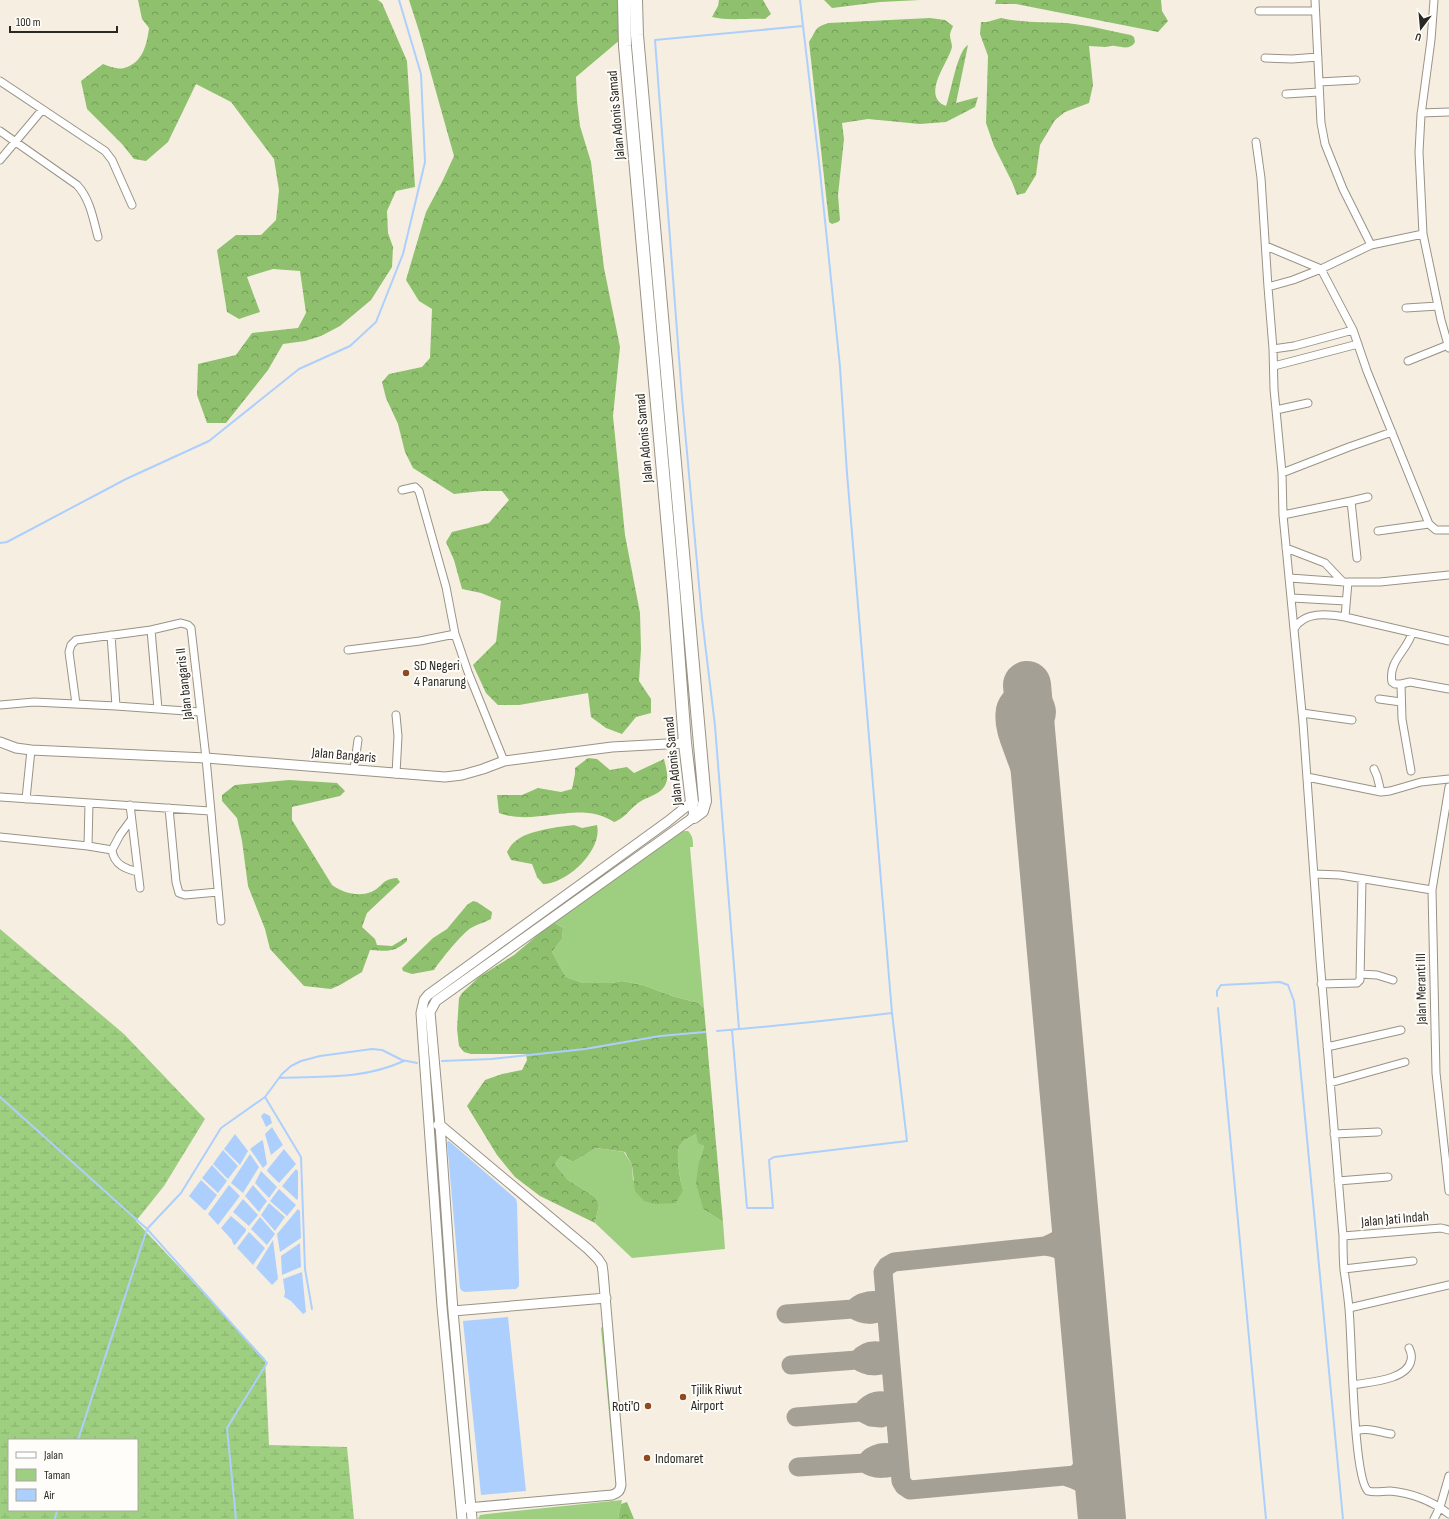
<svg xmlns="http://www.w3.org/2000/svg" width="1449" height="1519" font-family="'Sofia Sans Condensed',sans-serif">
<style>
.green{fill:#9ecf80}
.forest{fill:url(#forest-crowns)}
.wetland{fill:url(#wetland-marsh);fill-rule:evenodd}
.water{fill:#adcffd}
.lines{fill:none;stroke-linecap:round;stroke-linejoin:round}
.stream{stroke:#adcffd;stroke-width:2}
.taxiway{stroke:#a5a096;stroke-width:19}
.runway{stroke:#a5a096;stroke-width:48}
.street-casing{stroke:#999386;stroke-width:9}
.secondary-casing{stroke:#999386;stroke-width:11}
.highway-casing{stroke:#999386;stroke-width:14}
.street{stroke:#fff;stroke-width:7}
.secondary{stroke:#fff;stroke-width:9}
.highway{stroke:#fff;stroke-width:12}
.poi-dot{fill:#8f4a20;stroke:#fefdfa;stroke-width:1.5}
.labels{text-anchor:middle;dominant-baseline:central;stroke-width:4;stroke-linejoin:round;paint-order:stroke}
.street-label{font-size:14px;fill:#2a2823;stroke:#fefdfa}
.poi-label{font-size:14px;fill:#2a2823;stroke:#fefdfa;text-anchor:start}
</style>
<defs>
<pattern id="forest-crowns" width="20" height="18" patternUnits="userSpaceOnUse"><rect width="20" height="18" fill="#8ec06e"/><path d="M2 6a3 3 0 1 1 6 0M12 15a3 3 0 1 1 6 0" fill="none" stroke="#749c5a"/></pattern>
<pattern id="wetland-marsh" width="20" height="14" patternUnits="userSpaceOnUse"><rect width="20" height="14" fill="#9ecf80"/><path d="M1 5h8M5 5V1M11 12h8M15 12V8" fill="none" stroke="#88b26e"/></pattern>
</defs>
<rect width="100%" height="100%" fill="#f6efe1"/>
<path class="green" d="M684,831H688C693,836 693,840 693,847H690L704,1008L699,1003L672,996L643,985L622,981L611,983H583L566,977L552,952L562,939L563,928L553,922L678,833Z
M696,1134L704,1146L699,1161L703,1209L723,1222L725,1249L632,1258L595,1223L599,1205L595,1197L567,1179L555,1164L561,1156L573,1162L596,1148L624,1152L632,1165L633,1180L683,1190C680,1180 675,1154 680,1145C683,1140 691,1137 696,1134Z
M602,1327H604L619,1484L616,1488L601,1328Z
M622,1500L618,1519H478L480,1515L487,1514Z"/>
<path class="forest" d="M138,0H378L382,3L407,61L415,187L396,191L387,211L388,233L393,247L392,267L371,300L340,326L321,336L305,341L283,344L268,370L226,423H207L197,395L198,364L236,355L252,333L298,328L306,313L300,271L273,269L247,277L260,312L239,319L227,312L217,250L236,235H261L276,220L279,190L274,159L231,102L196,84L168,142L146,161L134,159L122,144L87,109L81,81L103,64C109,66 118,70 124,68C143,63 147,44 149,28L142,19Z
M409,0H618L621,39L576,77L577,101L580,126L591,162L604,268L620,347L613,416L625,535L640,613L641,649L639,681L651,699V713L636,717L622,734L606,728L591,717L588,693L519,705H498L486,693L473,665L496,642L501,601L481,593L462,589L454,560L446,542L452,532L489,523L509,500L502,491H482L454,494L413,468L405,452L398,424L386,398L382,382L389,374L422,367L430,358L432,309L419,301L406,280L426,212L443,180L454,156L419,31Z
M719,0H763L771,14L765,19C749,18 727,21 712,17L718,6Z
M824,0H920L880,2L832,8Z
M996,0H1161L1162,11L1168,21L1158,32L1016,4H995Z
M930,18L945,20L953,26C952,29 950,32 950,35C950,39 952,43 952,47C949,62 920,96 946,106C951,93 957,51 968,45L956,103L978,97L975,107L946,122L920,124L868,119L842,123L844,139L838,195L840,220L838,222L832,224L829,222L809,42C817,30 814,27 829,23Z
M1001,18C1023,23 1044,22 1066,23C1088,25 1110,31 1131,35L1134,37L1135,42C1130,50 1123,47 1115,46C1112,45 1108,47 1105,47C1100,47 1094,46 1089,46L1093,85L1089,103L1065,112L1055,120L1040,145L1036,175L1025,193L1017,195L1012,182L994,146L986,123L988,56L980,34L981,22H987Z
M588,758L597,759L610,770L627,767L634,773L664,759C666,768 670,779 664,787C659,795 646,797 638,803C630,809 624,819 614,822C579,799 537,827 499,813L497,795H522L538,788L561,792L572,789L575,774V768Z
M289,780L337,783L345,791L340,796L292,807V820L332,885C343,893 358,897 371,892C383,887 381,879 397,878L400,882L367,913L362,927L375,939L377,945L392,946L407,937V941C394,953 387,951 370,950L362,972L340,985L331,989L304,986L270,949L265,929L248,886L242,841L237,818L222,801V795L235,785Z
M574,825L582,828L597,825C603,850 567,884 543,884L537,877L532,864L511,860L507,852C510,847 512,843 517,840C530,830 558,827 574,825Z
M473,901L477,902L492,912L491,919C484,923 477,924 471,928C463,932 439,962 434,970L412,974L403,971L402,968L433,938L447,929L467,905Z
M553,922L563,928L562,939L552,952L566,977L583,983H611L622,981L643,985L672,996L699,1003L704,1008L723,1222L703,1209L696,1183L699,1161L704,1146L698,1143L696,1134C691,1137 683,1140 680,1145C675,1154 680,1180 683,1190L676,1203L655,1204L644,1201L635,1191L632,1165L625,1152L596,1148L573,1162L561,1156L555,1164L567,1179L595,1197L599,1205L595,1223L540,1196L515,1177L497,1155L467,1106L485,1080L502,1074L522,1070L527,1060L526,1054H471L464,1052L459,1046L457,1029L459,998L462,993L479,977L514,955Z
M627,1502L634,1519H618L621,1504Z"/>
<path class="wetland" d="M0,929L124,1034L205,1119L164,1186L136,1221L265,1359L269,1445L347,1447L354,1519H0ZM9,1440H137V1510H9Z"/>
<path class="water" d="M264,1113L270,1116L272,1123L266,1127L261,1116Z
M272,1127L283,1145L271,1155L265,1134Z
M235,1134L248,1151L240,1165L224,1149Z
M262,1140L263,1141L267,1164L263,1168L250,1149Z
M449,1141L516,1199L517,1203L519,1281V1286L516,1289L465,1292L462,1291L460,1288L447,1142Z
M284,1149L296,1164L279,1183L268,1172L267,1170Z
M223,1150L238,1166L228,1179L213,1164Z
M250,1154L259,1167L243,1193L231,1183Z
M212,1165L227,1181L218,1193L202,1178Z
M296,1169L298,1171V1198L297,1200L282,1186Z
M261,1171L277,1187L269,1198L255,1183Z
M201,1180L217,1195L206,1210H204L189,1196Z
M229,1185L240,1196L218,1225L208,1214Z
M253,1185L267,1201L259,1212L245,1196Z
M279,1189L296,1205L287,1216L270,1201Z
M243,1199L258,1215L249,1226L233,1212Z
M269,1203L285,1217L275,1231L261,1215Z
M298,1209L300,1211L301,1238L280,1252L277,1234Z
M231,1216L246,1229V1231L235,1245L233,1244L232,1240L221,1228Z
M260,1217L275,1234L267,1245L251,1229Z
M249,1232L265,1248L253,1265L237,1248Z
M273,1240L278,1279L272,1285L256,1268Z
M300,1243L301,1267L282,1275L281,1256Z
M302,1272L306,1312L303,1314L291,1301L284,1297L285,1293L283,1279Z
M508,1317L526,1491L481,1495L463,1321Z"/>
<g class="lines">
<path class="stream" d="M800,0L803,26
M0,543L7,542L126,479L209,441L299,369L350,346L376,322L403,254L425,162L421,74L399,0
M1217,996V991L1221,985L1280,982L1288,985L1294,1001L1343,1519
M1218,1008L1266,1519
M732,1030L747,1208H773L769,1160L774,1157L907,1141L892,1013
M717,1031C775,1026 834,1020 892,1013L847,473L840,367L819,162L803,26L655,40L682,397L702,618L715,726L739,1029
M442,1061L491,1059L585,1049L660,1036L705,1032
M279,1078C324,1076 361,1080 404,1061
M0,1097L147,1229L267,1363L227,1428L236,1519
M265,1097L301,1157L305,1269L312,1309
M78,1440L147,1229L181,1193L221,1128L265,1097L282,1074L291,1066L301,1061L320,1056L372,1049L382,1050L402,1060L417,1063
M55,1519L57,1510"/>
<path class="taxiway" d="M1031,732C1037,728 1042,725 1045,719C1051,706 1037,688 1023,692C1013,694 1005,703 1005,714C1004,730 1011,743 1016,758C1024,779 1032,800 1040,821
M1074,1209C1070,1232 1067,1237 1045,1246L894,1262L887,1266L883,1272L901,1481L904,1486L910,1490L1075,1475C1085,1467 1090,1460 1094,1447L1089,1368
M1045,1246C1054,1247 1070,1252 1075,1262C1078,1268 1079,1276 1081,1283
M853,1309C862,1300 873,1299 885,1301
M786,1314L853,1309C864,1316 873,1316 885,1310
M857,1360C866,1349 877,1349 889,1354
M791,1365L857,1360C869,1368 878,1367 890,1362
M861,1412C871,1400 880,1398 894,1404
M796,1417L861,1412L871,1417L881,1418L889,1415L894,1411
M865,1463C873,1452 886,1450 898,1455
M798,1467L865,1463C875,1471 889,1469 899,1464
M1067,1477C1090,1484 1100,1495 1102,1519"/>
<path class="runway" d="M1027,685L1102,1519"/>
<g class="street-casing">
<path id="street" d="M1315,0L1321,123L1325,144L1343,189L1371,245
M1434,0L1431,40L1421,115L1419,152L1423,234L1441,320L1449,348
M1259,11H1315
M1265,58L1292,59L1318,57
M0,81L105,151L112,160L132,205
M1319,82L1356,80
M1286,94L1319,92
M1421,113L1449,112
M0,131L77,185C90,199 93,218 98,237
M1256,142L1261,178L1268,287
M0,160L42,110
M1423,234L1371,245L1321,269L1293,280L1268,287L1273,349L1294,346L1353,330L1367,371L1429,524L1436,530H1449
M1266,246L1321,269L1353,330
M1406,308L1438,306
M1273,349L1274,389L1282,473L1283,515L1303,723L1320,960L1343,1236C1343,1247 1343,1259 1344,1270C1346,1283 1348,1296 1349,1309C1352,1337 1353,1478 1368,1491C1375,1493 1383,1491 1390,1491C1412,1493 1432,1501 1449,1514
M1408,361L1448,345
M1274,366L1358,344
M1276,410L1308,403
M1282,473L1349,447L1392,432
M402,490L415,487L419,491L446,587L455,634L468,672L504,761
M1351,501L1368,497
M1283,515L1351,501L1357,558
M1378,531L1429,524
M1286,548L1325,563L1343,582
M1449,575L1380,582H1348L1345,617L1449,641
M1290,578L1345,582
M1292,598L1346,601
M1294,629C1304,611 1328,614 1345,617
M151,630L158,709
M111,635L116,706
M348,650L420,641L455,634
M1401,684H1395L1392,682C1388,661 1407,651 1412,633
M1379,699L1401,702
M76,704L69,652L71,645L76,640L151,630L181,623L188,625L191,628L206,758L221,921
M0,705L34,702L116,706L200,712
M1302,713L1352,720
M354,769L358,740
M1374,769L1377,776L1381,792
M1411,771L1402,719L1401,684L1410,682L1449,689
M396,774L398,736L396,715
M1307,777L1381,792L1390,791L1421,782L1449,779
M1449,787L1432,890L1436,1073L1449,1191
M0,797L210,811
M26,799L31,750
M130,805L140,888
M169,808L176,882L179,893L185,895L218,892
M0,837L88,846L89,803
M88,846L112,850C114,865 126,869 138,872
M112,850L120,835L131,820
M1315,874L1340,875L1432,890
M1360,974L1377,975L1393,980
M1321,984L1357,983L1360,980L1362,879
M1327,1047L1401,1030
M1330,1083L1405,1062
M1334,1134L1378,1132
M1338,1181L1388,1177
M1343,1236L1441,1228L1449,1230
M1344,1269L1413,1261
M1349,1308L1449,1285
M1353,1385C1369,1382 1408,1380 1411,1360C1412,1356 1411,1352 1409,1348
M1356,1431C1368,1427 1379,1432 1391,1434
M1434,1519L1440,1507L1449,1476"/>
</g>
<g class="secondary-casing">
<path id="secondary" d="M0,742L16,748L31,750L206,758L445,777L462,775L483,769L504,761L612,747L685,743
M438,1125H440L588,1249L598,1259L602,1265L603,1272L621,1485C620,1491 618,1493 612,1495L467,1508
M453,1311L606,1298
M462,1519L442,1307L421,1013L424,1000L428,995L667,822L692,802L694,817L436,1001L430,1012L440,1125L453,1311L472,1519"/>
</g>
<g class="highway-casing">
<path id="highway" d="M624,0L625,46L674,596L685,743L692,802
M636,0L637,35L705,801L702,811L694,817"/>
</g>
<use href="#street" class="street"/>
<use href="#secondary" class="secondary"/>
<use href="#highway" class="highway"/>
</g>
<g class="poi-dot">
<circle cx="406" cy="673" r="4"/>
<circle cx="683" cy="1397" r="4"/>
<circle cx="648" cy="1406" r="4"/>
<circle cx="647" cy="1458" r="4"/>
</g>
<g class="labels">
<g class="street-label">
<text transform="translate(616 115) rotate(-95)">Jalan Adonis Samad</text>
<text transform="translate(644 438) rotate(-95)">Jalan Adonis Samad</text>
<text transform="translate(184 684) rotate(-96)">Jalan bangaris II</text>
<text transform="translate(344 755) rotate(5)">Jalan Bangaris</text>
<text transform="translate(673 761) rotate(-96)">Jalan Adonis Samad</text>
<text transform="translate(1421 989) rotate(-91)">Jalan Meranti III</text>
<text transform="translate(1395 1219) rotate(-5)">Jalan Jati Indah</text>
</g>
<g class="poi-label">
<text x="414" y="665">SD Negeri<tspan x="414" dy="16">4 Panarung</tspan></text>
<text x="691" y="1389">Tjilik Riwut<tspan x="691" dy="16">Airport</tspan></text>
<text x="640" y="1406" text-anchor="end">Roti'O</text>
<text x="655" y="1458">Indomaret</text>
</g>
</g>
<rect x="8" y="1439" width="130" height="72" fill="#fefdfa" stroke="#a9a8a4"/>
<rect x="16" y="1452" width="20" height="6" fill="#ffffff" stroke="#a9a8a4"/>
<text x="44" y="1459" font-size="12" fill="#2a2823">Jalan</text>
<rect x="16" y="1469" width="20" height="12" fill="#9ecf80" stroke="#a9a8a4"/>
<text x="44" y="1479" font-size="12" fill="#2a2823">Taman</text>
<rect x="16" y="1489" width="20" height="12" fill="#adcffd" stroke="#a9a8a4"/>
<text x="44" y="1499" font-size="12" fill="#2a2823">Air</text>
<g transform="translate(1421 28) rotate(196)" stroke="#fefdfa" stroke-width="3" paint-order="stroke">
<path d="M0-3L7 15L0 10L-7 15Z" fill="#2a2823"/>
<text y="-6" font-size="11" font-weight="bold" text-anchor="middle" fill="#2a2823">U</text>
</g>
<path d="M10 26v6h107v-6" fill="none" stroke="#2a2823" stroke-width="2"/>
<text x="16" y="26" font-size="12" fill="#2a2823" stroke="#fefdfa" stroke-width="3" paint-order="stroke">100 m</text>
</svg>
